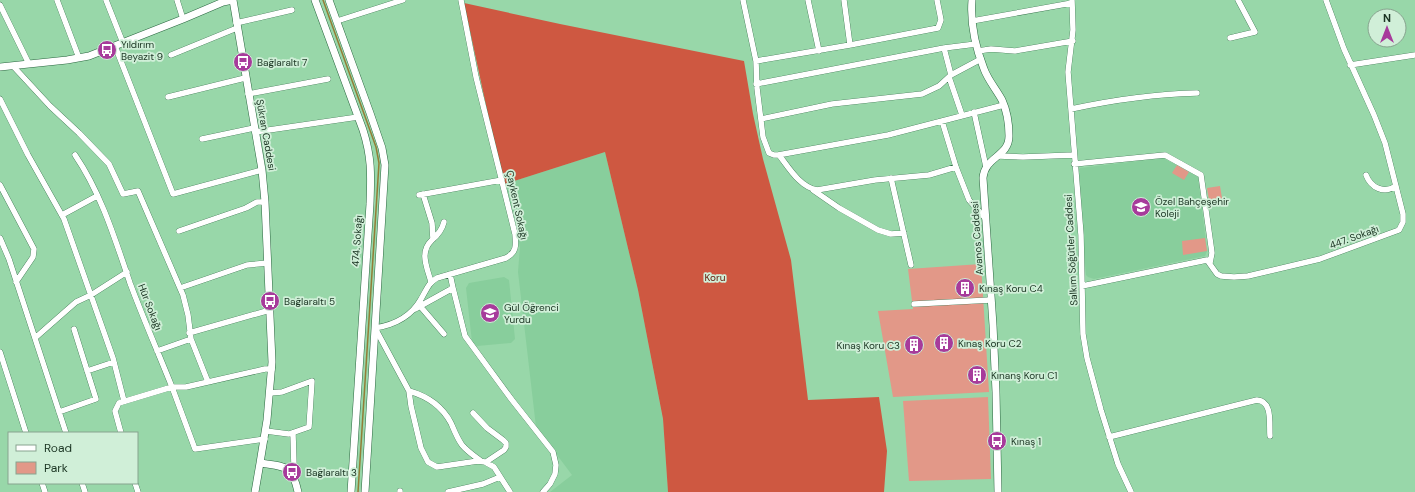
<svg xmlns="http://www.w3.org/2000/svg" width="1415" height="492" font-family="'DM Sans',sans-serif">
<style>
.built{fill:#88ce9c}
.green{fill:#e29888}
.forest{fill:#ce5841}
.lines{fill:none;stroke-linecap:round;stroke-linejoin:round}
.stream{stroke:#927d37;stroke-width:1.5}
.street-casing{stroke:#29663f;stroke-width:6}
.secondary-casing{stroke:#29663f;stroke-width:8}
.street{stroke:#fff;stroke-width:5.5}
.secondary{stroke:#fff;stroke-width:7}
.labels{text-anchor:middle;dominant-baseline:central;stroke-width:3.5;stroke-linejoin:round;paint-order:stroke}
.poi-label{font-size:10px;fill:#1a3422;stroke:#d0efd8;text-anchor:start}
.street-label{font-size:10px;fill:#1a3422;stroke:#d0efd8}
.park-label{font-size:10px;fill:#64180a;stroke:#d0efd8}
</style>
<rect width="100%" height="100%" fill="#98d7a9"/>
<path class="built" d="M605,152L638,290L663,420L668,492H550L572,475L536,427L518,272L520,247L505,184Z
M1163,158L1198,176L1207,251L1205,256L1094,279L1088,277L1086,275L1077,173L1080,168Z
M504,277L509,280L515,339L511,343L477,346L472,342L466,288L469,283Z"/>
<path class="green" d="M1177,165L1189,172L1184,180L1172,173Z
M1220,186L1223,204L1210,206L1207,188Z
M1205,238L1207,251L1183,255L1182,241Z
M981,264L989,392L893,397L878,311L913,309L908,269Z
M988,397L991,479L909,481L903,401Z"/>
<path class="forest" d="M464,3L560,24L744,61L753,114L763,159L791,260L808,400L879,397L887,451L884,492H668L663,419L638,290L605,152L505,184L489,119Z"/>
<g class="lines">
<path class="stream" d="M323,0L376,147L379,163L358,492"/>
<g class="street-casing">
<path id="street" d="M57,0L79,58
M106,0L123,43
M177,0L183,19
M461,0L476,77L515,234C516,245 517,252 506,258L437,278C428,283 426,291 421,299C411,317 394,325 375,328L409,391L411,406L421,448L428,462L437,467L478,461L485,462L494,467L510,492
M743,0L756,61L757,88L763,137L769,153L774,155H778L888,135L1004,105
M808,0L819,51
M844,0L850,45
M1072,0L1073,30L1068,72L1081,235L1083,334L1087,358L1101,410L1118,464L1131,492
M0,5L29,64
M337,21L403,0
M972,21L1072,3
M236,23L292,10
M1230,38L1255,32L1238,0
M115,46L173,194L262,170
M944,48L951,75
M978,51L991,49L1015,51L1073,41
M171,55L237,28
M756,61L850,45L938,28L941,20L937,0
M1350,65L1415,55
M13,66L50,106L79,133L109,164L123,194L138,191L183,295L188,315L191,339L157,351
M949,77L962,115
M756,84L944,48L976,44
M248,94L328,79
M168,97L245,78
M0,99L28,155L64,219L113,358L124,401
M1071,109C1113,100 1154,94 1197,93
M974,112L986,167
M761,119L832,104L922,94L939,86L951,75L981,59
M942,121L956,167L969,200L985,218
M255,132L358,117
M202,139L254,128
M75,155C101,193 115,239 130,283C143,318 158,352 172,387L119,403L115,411L121,433
M779,155C789,168 800,187 817,190L875,180L929,175L956,167
M999,156L1023,157L1074,155
M1074,164L1165,155L1201,175L1212,253L1210,263
M1366,175C1371,188 1384,194 1396,186
M891,178L911,265
M0,185L34,249L33,257L16,282
M813,190L839,208L878,230L891,234L904,233
M423,194L432,223L433,239
M419,195L502,180
M62,215L97,196
M179,231L246,208L257,202H265
M0,238L9,259L66,433
M431,282C427,267 419,252 432,240C438,235 442,230 444,222
M1082,286L1207,260L1217,274L1221,276L1234,277L1248,276L1320,259L1399,230L1403,222V214L1385,143L1374,115L1344,49L1326,0
M180,288L247,265L268,263
M453,288L465,336L512,400L553,452L556,465L555,474L550,484L543,492
M914,304L991,300
M420,306L444,334
M415,309L453,288L450,274
M189,333L270,310
M35,338L76,302L91,295L127,272
M191,339L208,382
M0,352L26,433
M87,371L114,362
M409,391C427,396 442,406 451,423C454,430 457,438 462,445C467,451 474,456 481,461
M59,412L96,399L74,329
M473,413L487,428L503,440L506,443V447L504,450L486,462
M266,431L289,434L309,427L312,381L282,392L270,393
M1109,437L1257,400C1273,401 1269,424 1270,436
M265,439L195,449L172,387H186L265,369H272
M292,472L294,466L293,434
M42,483L45,492
M82,483L85,492
M135,483L138,492
M400,492V491
M448,492L483,484L500,477"/>
</g>
<g class="secondary-casing">
<path id="secondary" d="M233,0L262,170L265,202L272,362L267,420L260,463C285,467 292,464 298,492
M315,0L363,130C372,158 371,176 370,204L351,492
M329,0L370,113L382,148L385,165L365,492
M972,0C970,24 975,46 984,69C988,80 996,89 1002,100C1007,111 1009,124 1009,136C1009,157 985,156 983,178L993,325L996,392L998,492
M0,67L67,60L89,56L183,19L223,2L233,0
M255,492L260,463"/>
</g>
<use href="#street" class="street"/>
<use href="#secondary" class="secondary"/>
</g>
<defs>
<g id="bus-disc" transform="scale(1)"><circle r="9.5" fill="#a73b9b" stroke="#d0efd8"/><path d="M-5-6H5V4H4V6H2V4H-2V6H-4V4H-5ZM-3.5-4V0h7V-4ZM-3.5 1.2v1.5H-2V1.2ZM2 1.2v1.5H3.5V1.2Z" fill="#fff"/></g>
<g id="school-disc" transform="scale(1)"><circle r="9.5" fill="#a73b9b" stroke="#d0efd8"/><path d="M0-5L7-2L0 1L-7-2ZM-4 1L0 2.5L4 1V4Q0 6-4 4Z" fill="#fff"/></g>
<g id="building-disc" transform="scale(1)"><circle r="9.5" fill="#a73b9b" stroke="#d0efd8"/><path d="M-4-6H4V6H1V3H-1V6H-4ZM-2.5-4.3h1.7v1.8h-1.7ZM.8-4.3h1.7v1.8H.8ZM-2.5-1h1.7V.8h-1.7ZM.8-1h1.7V.8H.8Z" fill="#fff"/></g>
</defs>
<g fill-rule="evenodd">
<use href="#bus-disc" x="107" y="50"/>
<use href="#bus-disc" x="243" y="62"/>
<use href="#school-disc" x="1141" y="207"/>
<use href="#building-disc" x="965" y="288"/>
<use href="#bus-disc" x="270" y="301"/>
<use href="#school-disc" x="490" y="313"/>
<use href="#building-disc" x="944" y="343"/>
<use href="#building-disc" x="914" y="345"/>
<use href="#building-disc" x="977" y="375"/>
<use href="#bus-disc" x="997" y="441"/>
<use href="#bus-disc" x="292" y="472"/>
</g>
<g class="labels">
<g class="poi-label">
<text x="121" y="44">Yıldırım<tspan x="121" dy="12">Beyazit 9</tspan></text>
<text x="257" y="62">Bağlaraltı 7</text>
<text x="1155" y="201">Özel Bahçeşehir<tspan x="1155" dy="12">Koleji</tspan></text>
<text x="979" y="288">Kınaş Koru C4</text>
<text x="284" y="301">Bağlaraltı 5</text>
<text x="504" y="307">Gül Öğrenci<tspan x="504" dy="12">Yurdu</tspan></text>
<text x="958" y="343">Kınaş Koru C2</text>
<text x="900" y="345" text-anchor="end">Kınaş Koru C3</text>
<text x="991" y="375">Kınanş Koru C1</text>
<text x="1011" y="441">Kınaş 1</text>
<text x="306" y="472">Bağlaraltı 3</text>
</g>
<g class="street-label">
<text transform="translate(266 135) rotate(80)">Şükran Caddesi</text>
<text transform="translate(517 205) rotate(78)">Çaykent Sokağı</text>
<text transform="translate(1354 237) rotate(-20)">447. Sokağı</text>
<text transform="translate(977 238) rotate(-94)">Avanos Caddesi</text>
<text transform="translate(357 241) rotate(-86)">474. Sokağı</text>
<text transform="translate(1071 250) rotate(-93)">Salkım Söğütler Caddesi</text>
<text transform="translate(150 307) rotate(69)">Hür Sokağı</text>
</g>
<g class="park-label">
<text x="715" y="277">Koru</text>
</g>
</g>
<rect x="8" y="432" width="130" height="52" fill="#d0efd8" stroke="#87a48f"/>
<rect x="16" y="445" width="20" height="6" fill="#ffffff" stroke="#87a48f"/>
<text x="44" y="452" font-size="12" fill="#1a3422">Road</text>
<rect x="16" y="462" width="20" height="12" fill="#e29888" stroke="#87a48f"/>
<text x="44" y="472" font-size="12" fill="#1a3422">Park</text>
<g transform="translate(1387 28)"><circle r="19" fill="#d0efd8" stroke="#87a48f"/>
<path d="M0-3L7 15L0 10L-7 15Z" fill="#a73b9b"/>
<text y="-6" font-size="11" font-weight="bold" text-anchor="middle" fill="#1a3422">N</text>
</g>
</svg>
